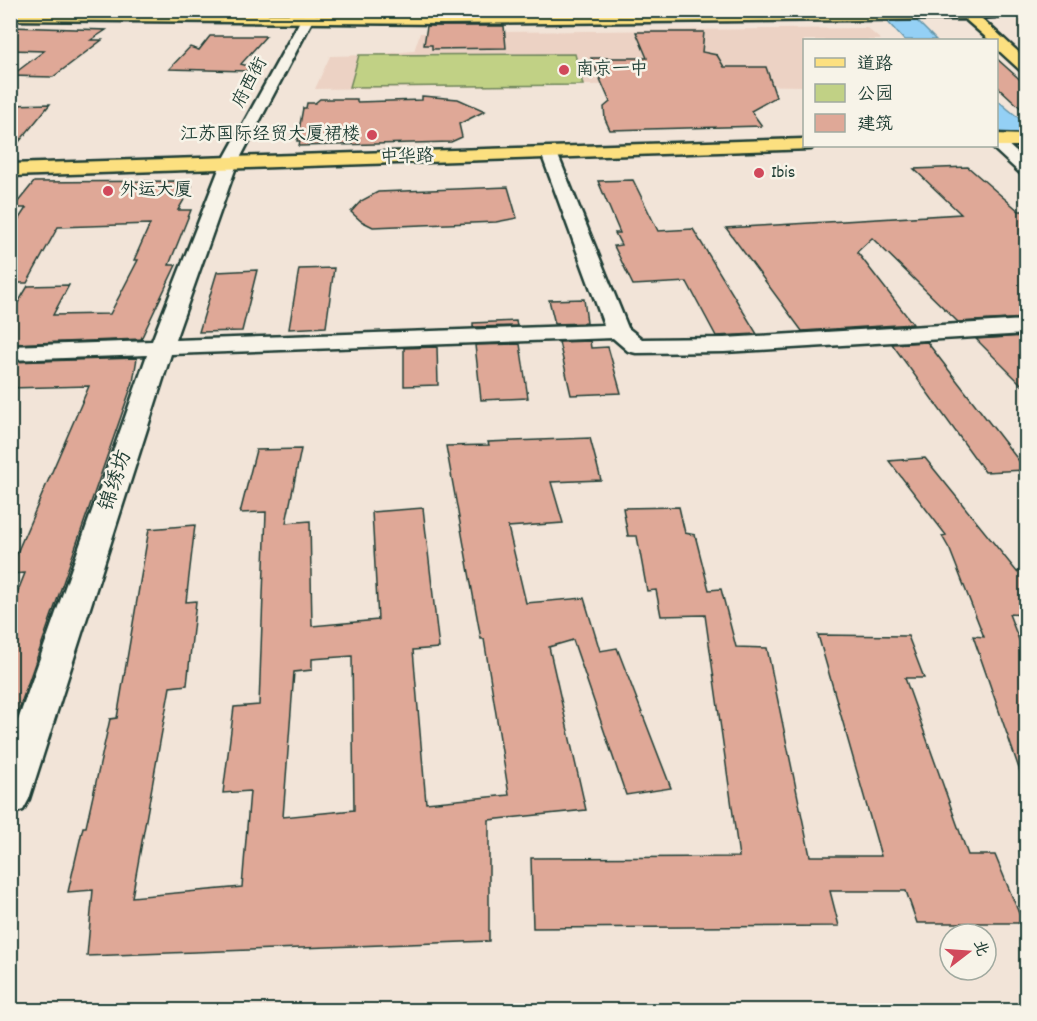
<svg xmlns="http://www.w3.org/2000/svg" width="1037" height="1021" font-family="Dekko,'LXGW WenKai TC',sans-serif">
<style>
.built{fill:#ecd2c4}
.green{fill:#c1d185;stroke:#70875c;stroke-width:1.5}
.water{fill:#94d0f5;stroke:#6595a8;stroke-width:1.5}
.building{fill:#dfa897;stroke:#1f3d34;stroke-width:1.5;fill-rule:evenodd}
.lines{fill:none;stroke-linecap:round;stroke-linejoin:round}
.minor-casing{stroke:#1f3d34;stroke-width:5}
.major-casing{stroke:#1f3d34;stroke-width:5}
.minor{fill:#f7f3e8;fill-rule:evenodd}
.major{fill:#fce080;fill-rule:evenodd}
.poi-dot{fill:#d1495b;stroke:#f7f3e8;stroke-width:2}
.labels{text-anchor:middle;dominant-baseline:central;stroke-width:5;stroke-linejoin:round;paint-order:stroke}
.far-poi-label{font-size:18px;fill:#1f3d34;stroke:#f7f3e8;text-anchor:start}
.far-street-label{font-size:18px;fill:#1f3d34;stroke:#f7f3e8}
.street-label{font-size:21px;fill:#1f3d34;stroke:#f7f3e8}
</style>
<rect width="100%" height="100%" fill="#f2e4d8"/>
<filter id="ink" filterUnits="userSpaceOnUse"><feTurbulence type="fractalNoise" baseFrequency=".0167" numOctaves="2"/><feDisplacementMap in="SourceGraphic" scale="12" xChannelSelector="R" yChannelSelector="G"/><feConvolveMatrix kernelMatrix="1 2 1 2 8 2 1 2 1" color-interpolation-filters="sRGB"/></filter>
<g filter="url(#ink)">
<path class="built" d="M867,28L881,40H804V86L658,84L315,89L330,56L371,55L414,51L420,33Z"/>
<path class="green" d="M575,54L583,85L350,87L359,55Z"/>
<path class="water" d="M878,11H907L936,40H904Z
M997,100L1026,124V152L997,130Z"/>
<path class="building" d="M427,26H504L506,48L432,49V45H424Z
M10,27L106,30L91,40H102L53,77L11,76L44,51L10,50Z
M636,32H704L702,52L717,55L724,67H766L776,97L751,111L762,126L610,130L605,119L604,107L610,102L591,58H647Z
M210,36H266L241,64L248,66L247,71L169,69L190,47L199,50Z
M996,58L1026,85V113L996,85Z
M422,96L458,99L485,111L459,124L462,137L451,142L299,146L300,141H297L303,108H306L307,103H315L320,99H357V102L422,100Z
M50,104L10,153V105Z
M968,167L1019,211H1026V318L958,322L872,238L857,252L913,324L802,331L726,228L961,214L914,169Z
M633,180L658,231L693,229L757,334L716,336L687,282L633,285L614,246L621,245L615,233H620L598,181Z
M179,181L192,186L178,210H191L169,265H176L141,339L10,344V316L28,286L69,285L53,315L110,314L138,260H134L150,224L58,227L27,283H10V232L26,208H13L34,182Z
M508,187L517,218L496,222L373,227L361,221L351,212L361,201L378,192Z
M334,268L326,327L289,329L299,269Z
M257,270L242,331L199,332L217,272Z
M584,299L587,323L555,324L549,300Z
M516,321L517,326L473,327V323Z
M1026,336V389L976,339Z
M590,341L591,348L608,347L621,393L571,395L559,342Z
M927,342L1026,470L985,472L892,344Z
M520,344L528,398L481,400L475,345Z
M437,347L438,385L404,386V348Z
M137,358L133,382L10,735V611L25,573L10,574V569L89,386L10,388V362Z
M590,438L601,480L551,482L563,523L508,527L526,603L584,598L600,651L617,648L671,788L626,795L573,640L549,647L586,810L489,820V941L87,956L93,890L68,892L83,827H86L110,719L117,718L149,529L195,525L186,602L196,601L187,685L170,687L132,897L242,887L250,791L223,793L234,707L259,705L266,512L240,513L256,450L301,449L286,523L310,521L312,626L378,620L372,512L423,508L439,648L413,650L426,803L509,795L484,639H481L446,446L489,445L488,442ZM352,656L354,810L283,817L294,672L312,670V659Z
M925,458L1017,572L1026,565V615L1009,614L1026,658V779L1023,780L973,636L984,637L950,550L942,536L946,535L889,461Z
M679,507L685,533L695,535L709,590L721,589L736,647L767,648L810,856H881L818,635L908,636L924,678H905L968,855H995L1023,923H917L906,891H830L839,926L533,928L531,858L739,857L705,615L661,616L656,590L647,591L637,536H628L623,508Z"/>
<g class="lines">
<g class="minor-casing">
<path id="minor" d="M306,10H318L237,164L175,340L604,325L541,153L549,148L557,153L628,328L642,339L724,338L1026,320V334L724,352L636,353L628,351L613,338L171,354L29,799L23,810L10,814V743L147,355L10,360V346L152,341L221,164Z
M996,141L1005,142L1026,161V174L1020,173L993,148L991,146H996Z"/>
</g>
<g class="major-casing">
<path id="major" d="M957,10H1026V15L981,18L1026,59V72L1020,70L996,48V40H989L965,19L441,24L10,20V12L441,15Z
M996,134L1026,135V146H996Z
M804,139V146H813L811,149L10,176V164Z"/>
</g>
<use href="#minor" class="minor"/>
<use href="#major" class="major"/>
</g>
</g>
<g class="poi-dot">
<circle cx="564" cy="70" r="6"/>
<circle cx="372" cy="135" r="6"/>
<circle cx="759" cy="173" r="6"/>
<circle cx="108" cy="191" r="6"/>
</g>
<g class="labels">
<g class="far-poi-label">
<text x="576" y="70">南京一中</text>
<text x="360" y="135" text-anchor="end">江苏国际经贸大厦裙楼</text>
<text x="771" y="173">Ibis</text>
<text x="120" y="191">外运大厦</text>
</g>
<g class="far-street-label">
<text transform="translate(251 83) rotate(-62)">府西街</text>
<text transform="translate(407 158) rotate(-2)">中华路</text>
</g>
<g class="street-label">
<text transform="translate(117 481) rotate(-72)">锦绣坊</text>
</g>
</g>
<rect width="1037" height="1021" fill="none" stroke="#f7f3e8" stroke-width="36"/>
<rect x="18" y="18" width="1001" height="985" fill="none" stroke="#1f3d34" stroke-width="2" filter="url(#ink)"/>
<rect x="803" y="39" width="195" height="108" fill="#f7f3e8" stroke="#a1aaa0" stroke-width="1.5"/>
<rect x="815" y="58" width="30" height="9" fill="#fce080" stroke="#a1aaa0" stroke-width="1.5"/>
<text x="857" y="69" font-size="18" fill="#1f3d34">道路</text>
<rect x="815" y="84" width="30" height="18" fill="#c1d185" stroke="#a1aaa0" stroke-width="1.5"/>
<text x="857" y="99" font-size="18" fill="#1f3d34">公园</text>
<rect x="815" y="114" width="30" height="18" fill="#dfa897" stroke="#a1aaa0" stroke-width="1.5"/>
<text x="857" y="129" font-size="18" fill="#1f3d34">建筑</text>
<g transform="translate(968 952) rotate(73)"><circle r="28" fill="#f7f3e8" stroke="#a1aaa0" stroke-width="1.5"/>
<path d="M0-4.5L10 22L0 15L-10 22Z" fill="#d1495b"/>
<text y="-9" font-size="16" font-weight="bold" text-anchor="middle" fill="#1f3d34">北</text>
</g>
</svg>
